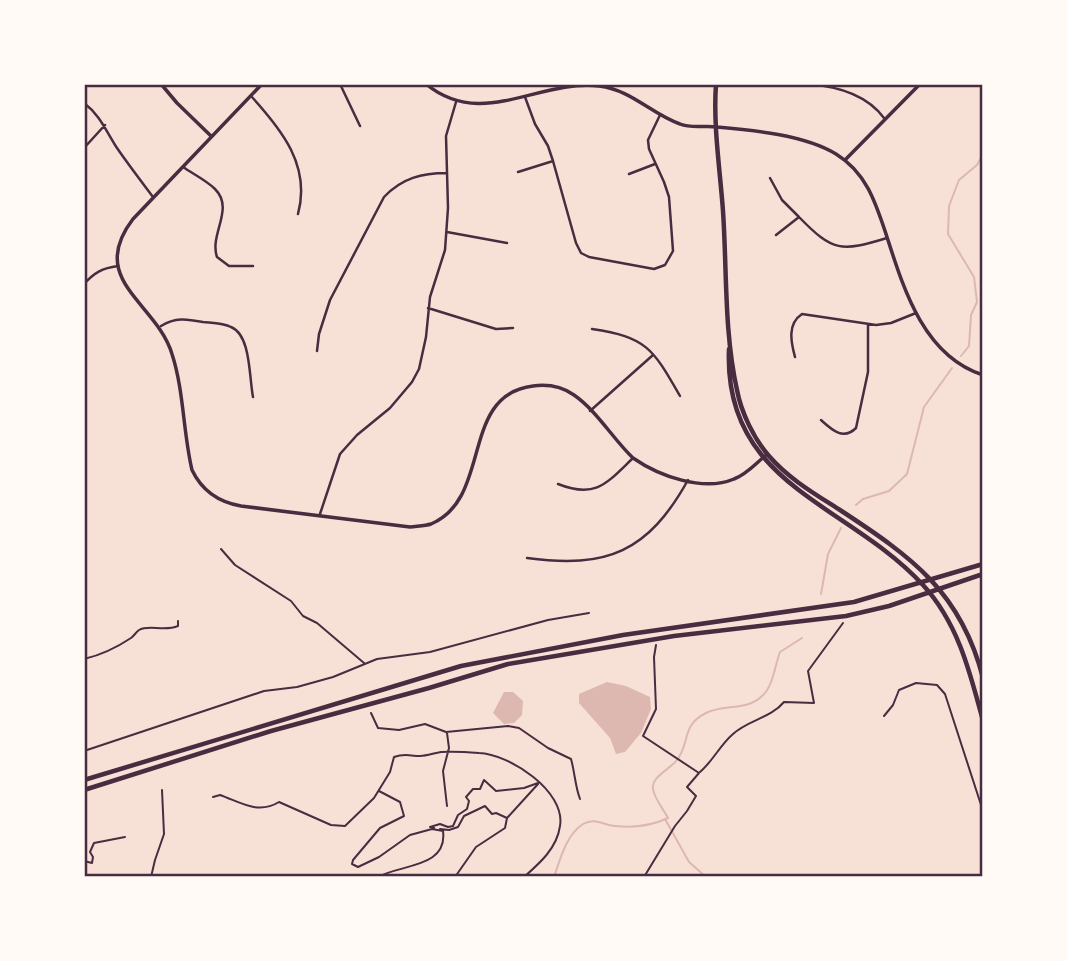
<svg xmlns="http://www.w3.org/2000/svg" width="1067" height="961" font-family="Figtree,sans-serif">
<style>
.water{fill:#dcb8b0}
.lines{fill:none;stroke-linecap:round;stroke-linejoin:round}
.stream{stroke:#dcb8b0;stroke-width:2}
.path{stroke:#4a2c40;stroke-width:2}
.minor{stroke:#4a2c40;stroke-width:2.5}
.tertiary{stroke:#4a2c40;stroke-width:3.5}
.secondary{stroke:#4a2c40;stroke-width:4.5}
.neatline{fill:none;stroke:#4a2c40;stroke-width:2.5}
</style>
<rect width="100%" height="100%" fill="#f7e1d7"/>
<path class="water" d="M607,682L626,686L650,697L651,709L641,733L625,752L616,754L610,738L579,703V694Z
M504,692H513L523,701L522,715L514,723L504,724L493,713Z"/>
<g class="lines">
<path class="stream" d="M961,356L969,346L971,315L977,302L974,277L948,234L949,206L959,180L977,165L983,154
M856,505L863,499L889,491L907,474L924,407L952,368
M821,594L828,554L841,528
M665,819L689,862L706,877
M554,877C560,860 566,835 583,824C595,817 603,825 615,826C634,828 651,826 668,818C664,810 654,798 653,789C651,777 670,769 676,761C691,744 680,726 706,713C724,704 747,711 762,696C773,687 775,665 780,652L802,638"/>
<path class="path" d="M221,549L235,565L291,601L303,616L317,623L364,663
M84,659C101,655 116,648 131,638C134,636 136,632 139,630C149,624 164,632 178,626V621
M371,713L378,728L399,730L425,724L446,732L508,726L519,728L548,748L571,759C575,773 575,786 580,799
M884,716L893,705L899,690L916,683L937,685L945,694L983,811
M447,733L449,748L443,771L447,806
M84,751L264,691L297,687L333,677L377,659L430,652L548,620L589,613
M700,772C713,761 720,745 733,734C748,720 771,718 784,702L814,703L808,671L843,623
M213,797L220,795C240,802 258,815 279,802L331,825L345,826L374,798L390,772L394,757C405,753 410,756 420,756C427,756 434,753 441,752C454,751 467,752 479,753C509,754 566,791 560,826C557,848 540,863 524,877
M434,828L430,827L440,824L448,827L453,826L458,815L467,809L469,801L466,797L473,789H480L484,780L496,791L524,788L538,783
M440,829L449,830L458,827L464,816L485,806L492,814L496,813L507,818
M84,861L92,863L93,857L90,852L94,843L125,837
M151,877L155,860L164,834L162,790
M378,877C401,864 448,868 443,831L432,829L410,835L379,857L358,867L352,864L353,860L380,828L404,816L400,802L379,791
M455,877L476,847L505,828L507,818L538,784
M644,877L675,826L687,811L696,796L687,787L699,773L643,736L656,709L654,657L656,645"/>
<path class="minor" d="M340,84L360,126
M807,84C836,86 867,95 884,118
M251,96C282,130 311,166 298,214
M525,97L535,124L548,146L553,161L576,243L581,253L589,257L654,269L665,265L673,251L669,197L664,182L649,149L648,140L660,115
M84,103C100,115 106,131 117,148C128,164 141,181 153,197
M84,148L105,125
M183,167C193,174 206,180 215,189C235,209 209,234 217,257L229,266H253
M518,172L553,161
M629,174L655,164
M770,178L782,200L799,217
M447,232L507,243
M776,235L799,217C833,252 841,252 887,238
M84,284C94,273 102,268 118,266
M428,308L496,329L513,328
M161,326C175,317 187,319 203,322C212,323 223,323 231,327C251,335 249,377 253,397
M592,329C647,337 653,349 680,396
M317,351L319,334L330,300L384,197C402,178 422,173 447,173
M795,357C791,342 787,324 802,314L876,325L891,323L916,313
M590,411L653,355
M821,420C831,429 843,441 856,428L868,372V324
M558,484C596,499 607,483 633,458
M320,514L340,454L357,435L390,408L412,382L419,369L426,337L430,297L445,250L448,208L446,136L456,102
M527,558C607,569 648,552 688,480"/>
<path class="tertiary" d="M161,84L177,103L211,136
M262,84L133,219C86,280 157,303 172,354C184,391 183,432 192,470C202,491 218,502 241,506L410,527C417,526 425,526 431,524C493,498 459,395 533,386C548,384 561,386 574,395C597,411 613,439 633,458C659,476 703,492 734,479C747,474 755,464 765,456
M426,84C482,130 538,79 599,86C632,90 651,114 680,124C692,129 705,125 717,127C752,130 805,135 836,154C867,173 876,204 887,237C904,290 924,356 983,375
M845,160L920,84"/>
<path class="secondary" d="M716,84C713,126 720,169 723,211C727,270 724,332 737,390C741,412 754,439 769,456C789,479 815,494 840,510C912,557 961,592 983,678
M729,349C723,486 848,503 923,585C958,623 970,672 983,721
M84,780L461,666L623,635L854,602L983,564
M84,790L271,731L429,688L508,664L674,636L846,616L889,606L983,574"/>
</g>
<rect width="1067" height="961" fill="none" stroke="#fffaf5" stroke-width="172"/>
<rect x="86" y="86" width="895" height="789" class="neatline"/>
</svg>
